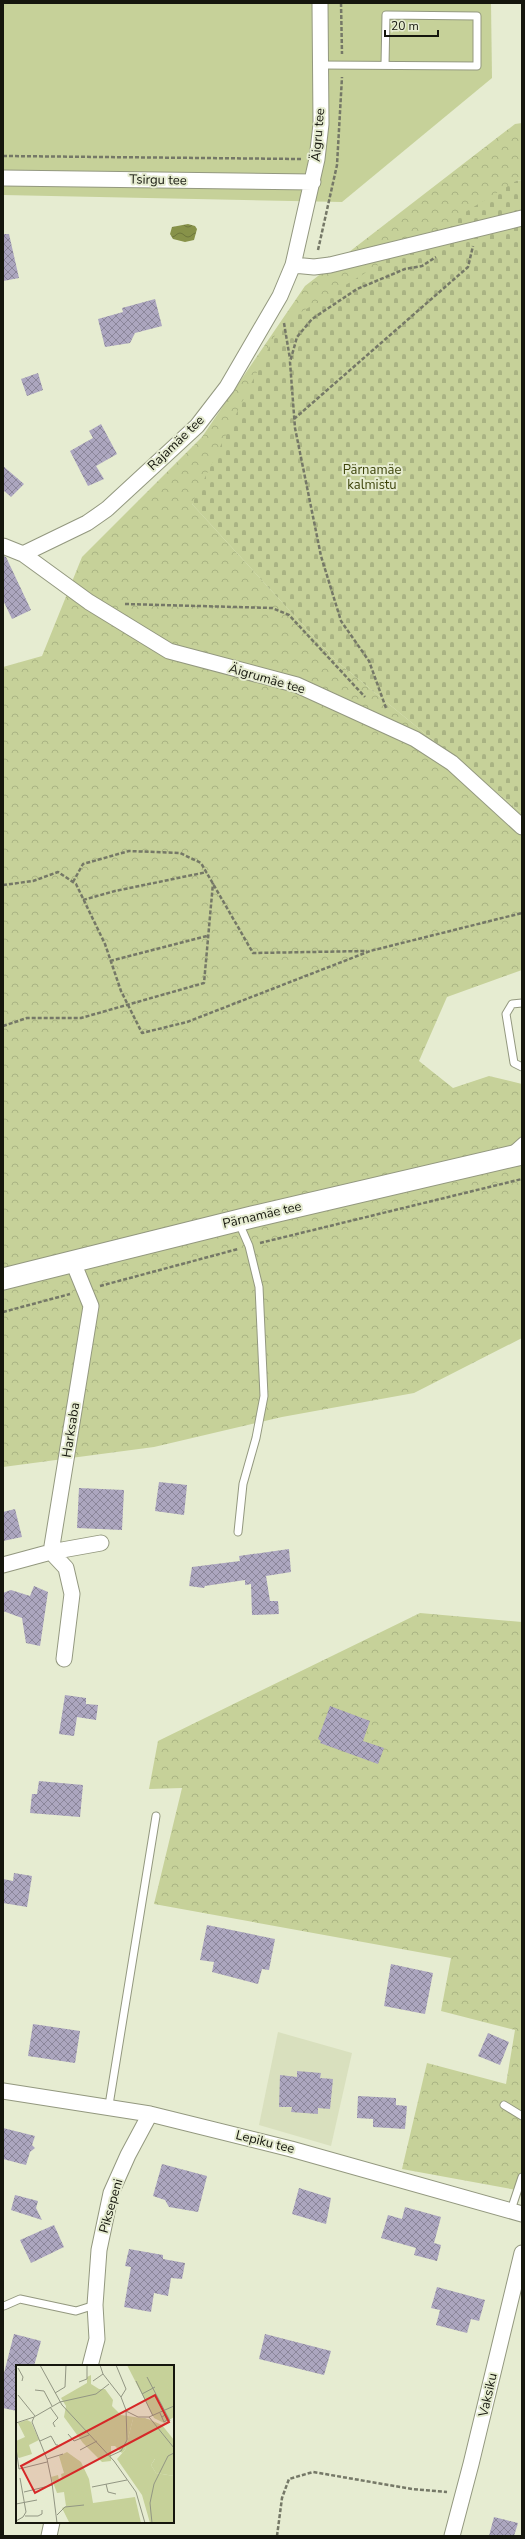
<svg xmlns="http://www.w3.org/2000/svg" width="525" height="2539" font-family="'Nunito Sans',sans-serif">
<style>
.built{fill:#d9e0be}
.green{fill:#c6d199}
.forest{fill:url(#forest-crowns)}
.cemetery{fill:url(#cemetery-stones)}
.water{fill:url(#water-waves)}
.building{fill:url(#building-cross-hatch)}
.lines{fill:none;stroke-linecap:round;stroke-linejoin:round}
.lane-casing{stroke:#93987f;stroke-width:9}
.street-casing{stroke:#93987f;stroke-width:17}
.secondary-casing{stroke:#93987f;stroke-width:23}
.path{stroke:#757867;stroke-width:2.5;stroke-dasharray:4 2;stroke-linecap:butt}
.lane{stroke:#fff;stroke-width:7}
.street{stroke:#fff;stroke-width:15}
.secondary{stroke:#fff;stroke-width:21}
.labels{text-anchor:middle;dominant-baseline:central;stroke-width:4;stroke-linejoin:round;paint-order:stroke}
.street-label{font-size:13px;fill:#15160d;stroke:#e6ecd1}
.park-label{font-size:13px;fill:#3d440a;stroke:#e6ecd1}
.inset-road{fill:none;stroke:#929683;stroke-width:1}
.view{fill:#d62828;fill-opacity:0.15;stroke:#d62828;stroke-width:2}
.inset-edge{fill:none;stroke:#15160d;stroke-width:2}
</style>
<defs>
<pattern id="forest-crowns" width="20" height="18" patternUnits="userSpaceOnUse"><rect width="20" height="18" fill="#c6d199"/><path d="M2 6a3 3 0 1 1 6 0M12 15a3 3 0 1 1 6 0" fill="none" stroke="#a9b383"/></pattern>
<pattern id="cemetery-stones" width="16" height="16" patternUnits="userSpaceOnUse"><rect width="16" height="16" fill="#c6d199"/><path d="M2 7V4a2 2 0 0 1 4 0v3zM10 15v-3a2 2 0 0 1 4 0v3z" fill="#a9b383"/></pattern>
<pattern id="water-waves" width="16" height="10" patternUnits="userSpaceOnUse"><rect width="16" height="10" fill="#879249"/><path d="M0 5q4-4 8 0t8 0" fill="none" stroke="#6d763b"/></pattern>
<pattern id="building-cross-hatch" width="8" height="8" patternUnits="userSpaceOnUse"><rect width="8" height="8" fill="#aca6bf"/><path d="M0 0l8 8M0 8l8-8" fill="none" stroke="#8b869a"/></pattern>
</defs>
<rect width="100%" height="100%" fill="#e6ecd1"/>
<path class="built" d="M278,2032L352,2053L331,2146L259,2125Z"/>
<path class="green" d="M3,3H491L492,78L342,202L3,195Z"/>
<path class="forest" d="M522,123V180L516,181L192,504L335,660L522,813V970L447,997L419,1061L453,1088L489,1076L522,1084V1338L414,1393L282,1417L154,1447L3,1467V667L42,656L82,557L202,437L305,286L515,124Z
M420,1613L522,1622V2191L402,2169L427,2063L506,2084L515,2030L441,2011L451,1958L154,1904L182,1788L149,1789L158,1741Z"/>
<path class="cemetery" d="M522,180V813L335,660L192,504L280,325L516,181Z"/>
<path class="water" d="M188,224L195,226L197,229L194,240L185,242L173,239L170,234L172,227Z"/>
<path class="building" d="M3,234H9L19,278L3,281Z
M155,299L162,326L135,333L130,343L105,347L98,319L123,312L122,308Z
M38,373L43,390L27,396L21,379Z
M101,424L117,454L96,466L104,479L88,486L70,451L93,438L89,431Z
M3,466L24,484L11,497L3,490Z
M3,556L6,557L31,610L12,619L3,600Z
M159,1482L187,1485L184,1515L155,1511Z
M79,1488L124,1490L122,1530L77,1528Z
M15,1509L22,1537L3,1541V1512Z
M289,1549L291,1572L266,1576L270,1601H278L279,1614L252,1615L251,1584L245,1585V1580L205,1586L204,1588L189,1586L192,1567L240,1561L239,1556Z
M34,1586L48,1592L40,1646L26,1643L22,1618L3,1611V1593L11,1590L30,1596Z
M65,1695L86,1698V1704L98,1705L96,1720L77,1717L74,1736L59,1734Z
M330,1706L370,1721L363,1741L384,1748L378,1764L320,1743L321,1741L318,1739Z
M39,1781L83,1785L80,1817L30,1813L32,1794H37Z
M14,1873L32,1876L27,1907L3,1903V1879L13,1881Z
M207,1925L275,1939L269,1970L262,1969L258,1984L212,1972L214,1962L200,1960Z
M391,1964L433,1973L425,2014L384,2006Z
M33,2024L80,2031L75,2063L28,2056Z
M488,2033L509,2042L500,2065L478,2056Z
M297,2071L321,2073L320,2078L333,2079L330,2109L318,2108V2114L291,2112L292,2107H279L280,2075L297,2077Z
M358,2096L396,2098V2105L407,2106L405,2129L373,2127V2119L357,2118Z
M3,2128L35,2136L32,2145L35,2148L30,2152L26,2165L3,2159Z
M162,2164L207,2176L198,2212L169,2207L165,2200L153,2196Z
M299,2188L331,2198L326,2224L292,2214Z
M15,2195L38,2201L36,2208L42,2220L11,2210Z
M405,2207L441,2217L434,2243L441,2245L437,2261L414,2255L416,2248L381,2238L388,2215L402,2219Z
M54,2225L64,2247L31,2263L20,2240Z
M129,2249L163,2255V2259L185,2263L182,2279L171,2278L168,2296L154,2293L151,2312L124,2307L131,2267L125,2266Z
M437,2287L485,2300L479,2321L471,2319L467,2333L436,2325L440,2310L431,2308Z
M14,2334L41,2341L34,2366H17V2411L3,2408V2377Z
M265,2334L331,2351L324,2375L259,2359Z
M494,2517L518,2523L514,2536H489Z"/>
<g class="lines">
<g class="lane-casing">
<path id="lane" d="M321,65L477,66V16L386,15L385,65
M522,1003L512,1004L506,1014L514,1063L522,1067
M512,1150L522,1141
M238,1532L243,1484L256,1438L264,1396L259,1287L249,1246L239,1223
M109,2105L156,1816
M504,2105L522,2116
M511,2210L522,2177
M4,2306L20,2299L76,2311L95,2305"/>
</g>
<g class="street-casing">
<path id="street" d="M3,178L313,182
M293,265L314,267L330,265L522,218
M3,546L23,554L89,602L169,651L297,685L415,739L452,763L522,827
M23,554L87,523L107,509L197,426L227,387L280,296L293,265L317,159L321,124L320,3
M3,1565L51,1552L91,1306L73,1262
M64,1659L72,1594L66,1568L51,1552L101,1543
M3,2091L150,2114L291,2149L522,2214
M90,2366L97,2339L95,2305L99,2250L111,2193L128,2155L150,2114
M49,2536L52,2522
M452,2536L471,2464L522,2253"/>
</g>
<g class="secondary-casing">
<path id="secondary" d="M3,1279L252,1217L522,1154"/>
</g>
<path class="path" d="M341,3L342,54
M3,156L301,159
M318,250L337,165L342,77
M284,323L290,359
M294,419L468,267L473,246
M125,604L272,608L289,615L365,697
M386,708L369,661L341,621L321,556L295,428L290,362L297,337L312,319L357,289L405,269L422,266L436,257
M73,882L83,864L129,851L180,853L201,863L253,953L367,951
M3,885L33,881L58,872L76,884L105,944L121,991L142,1033L187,1022L370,951L522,913
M83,900L115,891L207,872
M110,961L207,936
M3,1026L27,1018H81L204,983L213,883
M260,1243L522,1179
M100,1286L238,1249
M3,1312L70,1294
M277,2536L282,2498L289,2479L313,2472L412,2489L447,2492"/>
<use href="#lane" class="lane"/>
<use href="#street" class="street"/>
<use href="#secondary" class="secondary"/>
</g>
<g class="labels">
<g class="street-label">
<text transform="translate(318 135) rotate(-85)">Äigru tee</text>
<text transform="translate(158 180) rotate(1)">Tsirgu tee</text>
<text transform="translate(176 443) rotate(-44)">Rajamäe tee</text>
<text transform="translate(267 679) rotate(16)">Äigrumäe tee</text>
<text transform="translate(262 1215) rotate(-13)">Pärnamäe tee</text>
<text transform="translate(71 1430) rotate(-81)">Harksaba</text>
<text transform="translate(265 2142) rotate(14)">Lepiku tee</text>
<text transform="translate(111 2206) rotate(-74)">Piksepeni</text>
<text transform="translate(488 2395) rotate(-77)">Vaksiku</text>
</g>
<g class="park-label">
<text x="372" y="470">Pärnamäe<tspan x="372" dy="15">kalmistu</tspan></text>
</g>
</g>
<g transform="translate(16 2365)">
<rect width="158" height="158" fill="#e6ecd1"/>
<path d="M111,0H158V52L148,58L138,53Z" fill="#c6d199"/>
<path d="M75,10V19L83,24H89L97,35L96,41L105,50L132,54L146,60L158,75V111L140,108L135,100L139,94L117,54L109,85L106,88L99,81H95V96L86,97L67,78L48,52L50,41L45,33L71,18V12ZM11,55L15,57L23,75L13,80L16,89L3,93L0,90V76L9,72L2,58ZM51,87L65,97L73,114L77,138L119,132L125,158L53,157L46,143L50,141L48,127L41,128L35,112L42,110L43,115L46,114L45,109L48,108L43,91Z" fill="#c6d199"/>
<path d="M129,53L144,62L152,73L135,100L140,108L158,111V158H134L126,130L101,94L109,85L117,54Z" fill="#c6d199"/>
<path class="inset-road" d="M24,0L46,40L98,96L120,127L129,158M84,0L87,9L105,32M100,0L110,24L105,32M2,3L7,12L6,16M131,12L154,56M77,16L87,9M120,16L137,51M63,17L71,14V0M19,25L28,26L36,41M39,28L49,22L50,0M126,29L139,22M2,30L19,51M34,42L42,53L37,58L39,62M110,46L122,52H133L158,41M144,48L148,57L151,55L149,50L146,52M18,52L16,57L31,94L36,118L41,158M133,52L158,83M0,58L18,52L44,37L80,29L93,19M52,69L58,76L73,70M24,76L35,71L40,80H42M0,83L3,104L31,97M64,85L81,76M94,91L105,86L111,75L110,45L105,32M31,94L47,89M90,119L92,127L100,129M76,122L111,115M8,127L37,120M0,139L21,135M41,150L49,142L68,140M9,151H22L26,149V145M0,156L7,152L10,147L4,113M136,158L134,138L138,119L152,91L158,88"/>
<path class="view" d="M139,30L153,57L19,128L5,101Z"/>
<rect width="158" height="158" class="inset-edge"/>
</g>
<rect width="525" height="2539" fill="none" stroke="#15160d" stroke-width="8"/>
<path d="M385 30v6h53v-6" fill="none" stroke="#15160d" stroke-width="2"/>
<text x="391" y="30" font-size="12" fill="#15160d" stroke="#e6ecd1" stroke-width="3" paint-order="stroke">20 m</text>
</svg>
